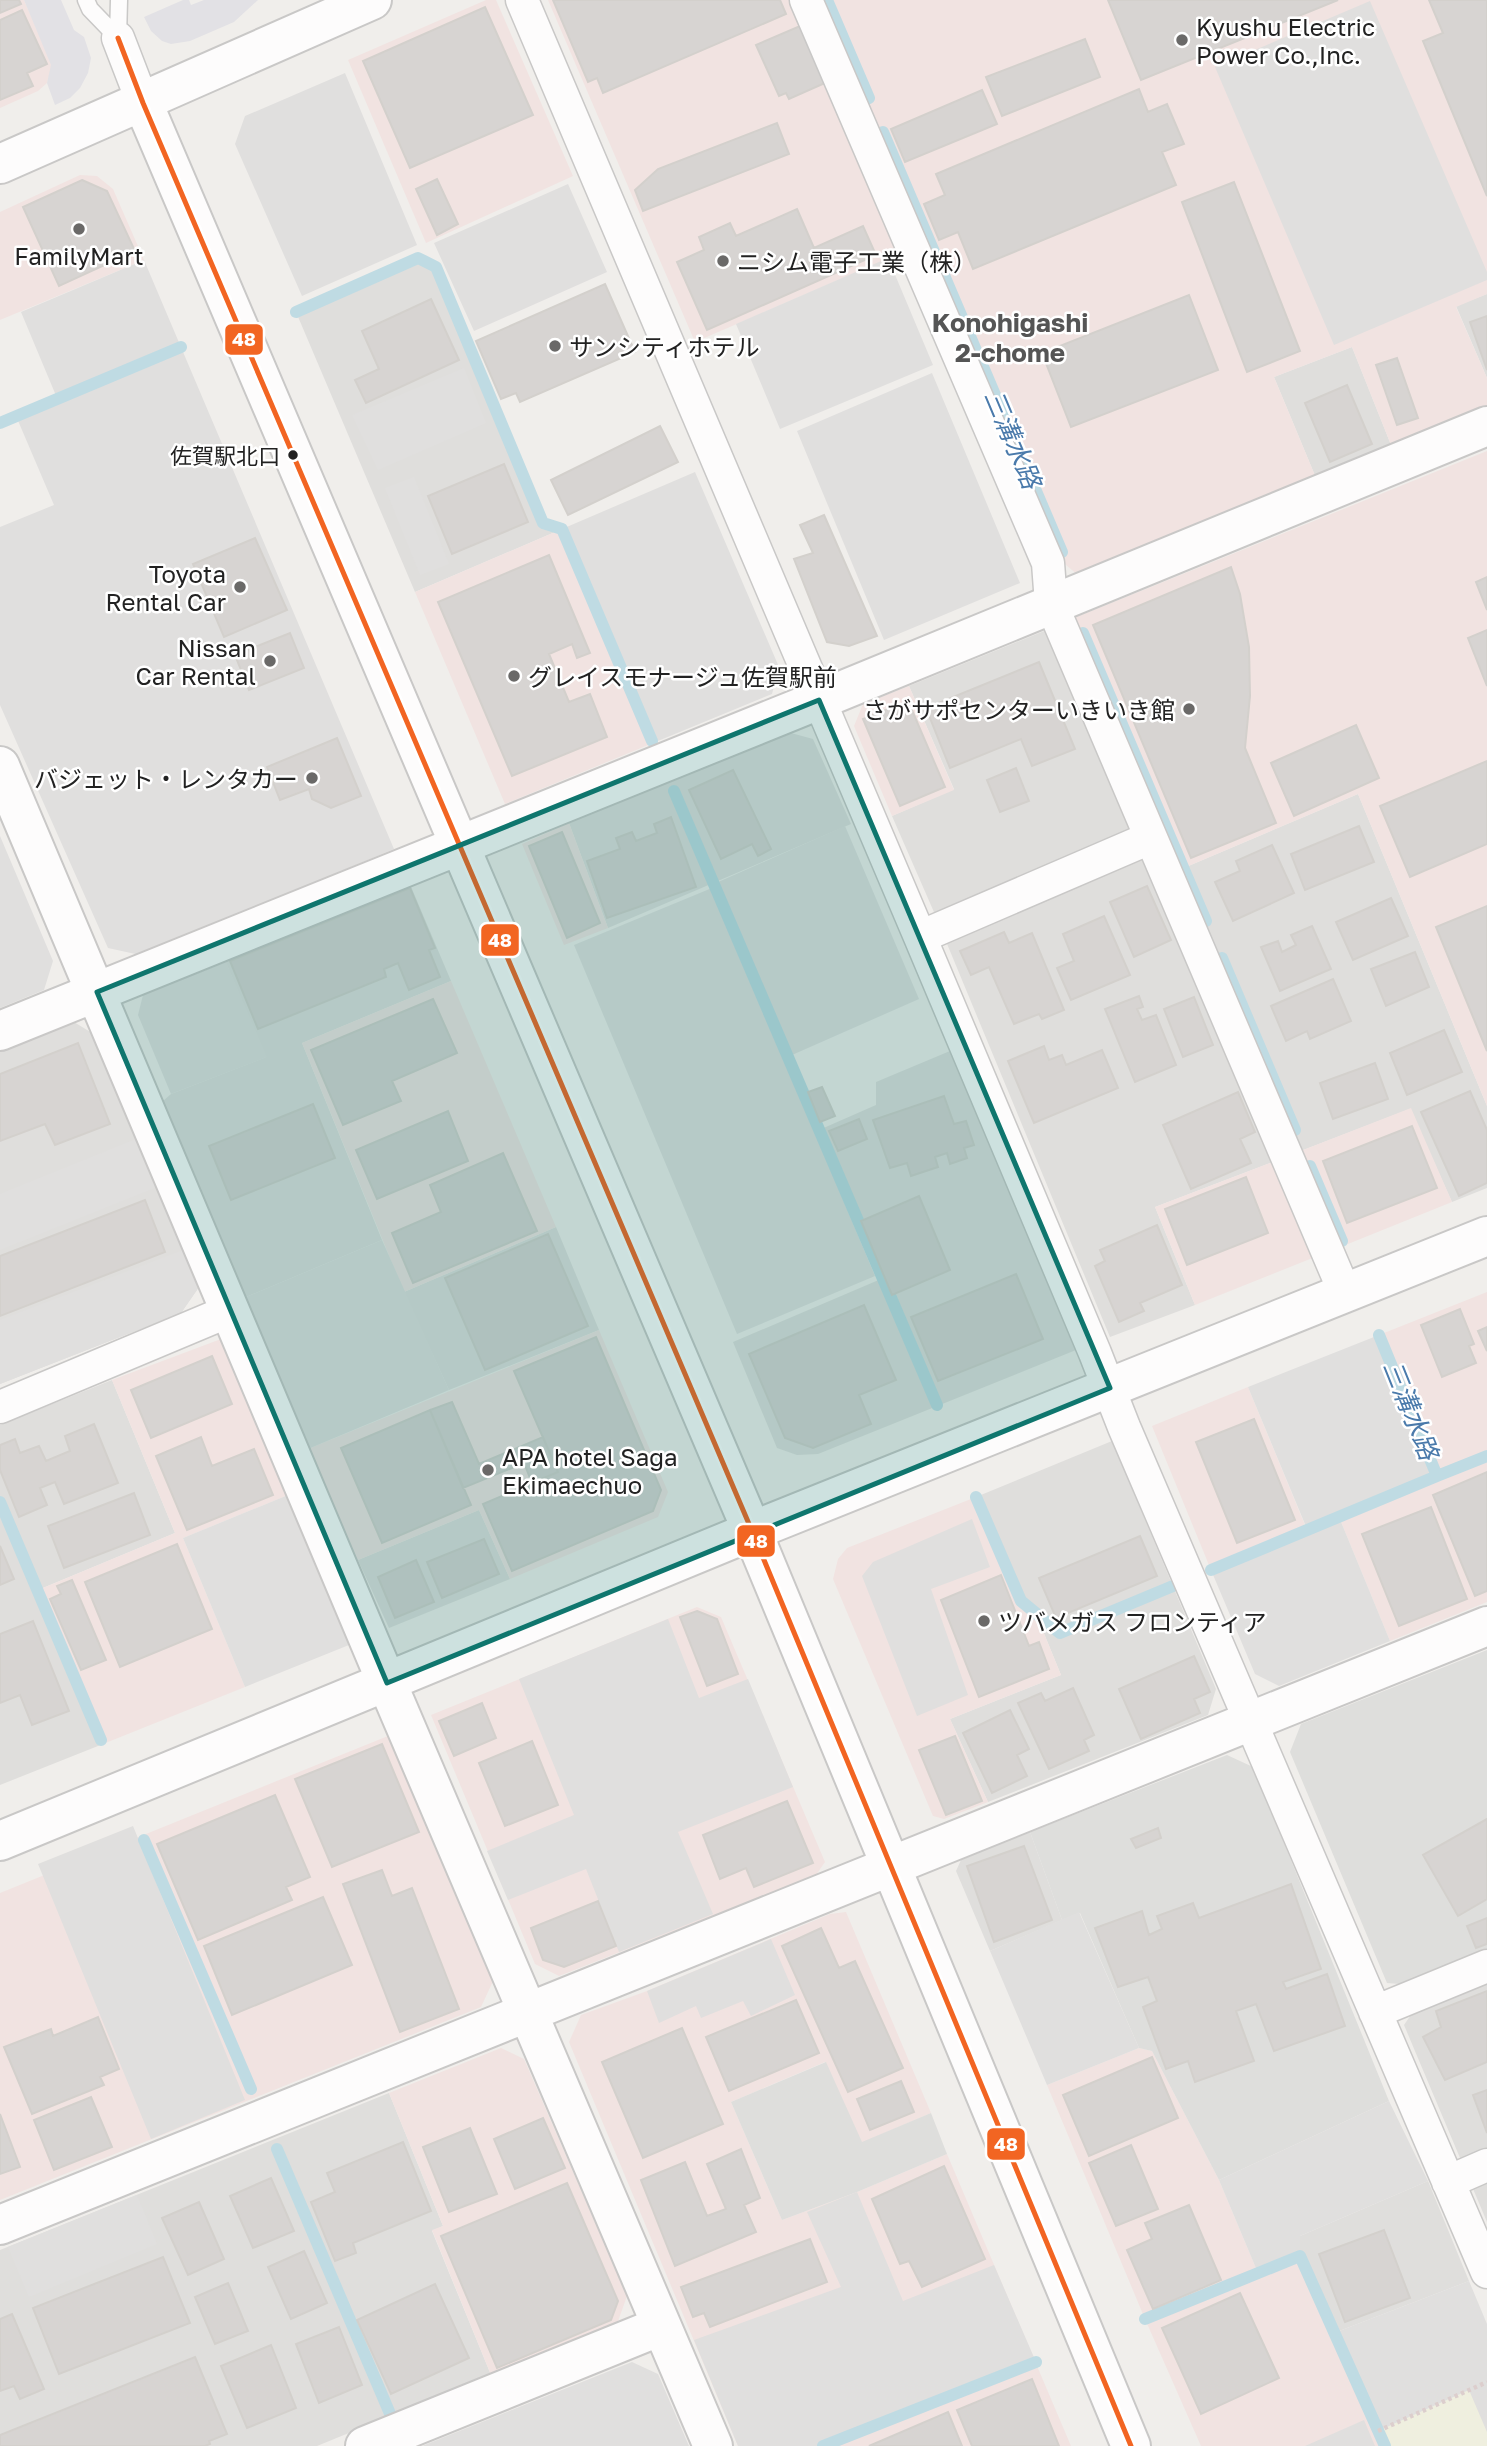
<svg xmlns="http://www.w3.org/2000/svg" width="1487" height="2446" font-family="'Golos Text','Noto Sans JP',sans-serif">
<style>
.residential{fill:#dfdedc}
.commercial{fill:#f1e3e1}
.religious{fill:#dededc}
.farmland{fill:#efefdf}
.parking{fill:#e0dfde}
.plaza{fill:#e2e1e5}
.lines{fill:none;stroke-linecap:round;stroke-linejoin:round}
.stream{stroke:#bfdbe3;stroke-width:12}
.building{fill:#d7d4d2;stroke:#d3d0cc;stroke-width:2}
.service-casing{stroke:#c9c8c7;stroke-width:19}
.minor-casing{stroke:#c9c8c7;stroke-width:35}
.tertiary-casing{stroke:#c9c8c7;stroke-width:42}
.path{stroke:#dccecd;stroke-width:4.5;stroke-dasharray:3.5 3.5;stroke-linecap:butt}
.service{stroke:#fdfcfc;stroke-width:16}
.minor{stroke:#fdfcfc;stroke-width:32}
.tertiary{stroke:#fdfcfc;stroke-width:38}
.bus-1-casing{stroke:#fff;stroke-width:10}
.bus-1{stroke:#f26522;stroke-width:5}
.marked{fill:#0f766e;fill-opacity:0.2;stroke:#0f766e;stroke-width:5;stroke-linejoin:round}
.poi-dot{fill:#6a6968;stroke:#fff;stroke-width:2.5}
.bus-dot{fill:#222;stroke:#fff;stroke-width:2.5}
.labels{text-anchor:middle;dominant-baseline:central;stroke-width:5;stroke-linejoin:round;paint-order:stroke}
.bus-label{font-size:22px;fill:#222;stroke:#fff;text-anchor:end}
.poi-label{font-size:24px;fill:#222;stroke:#fff;text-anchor:start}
.neighbourhood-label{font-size:26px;font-weight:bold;fill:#555;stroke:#fff}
.water-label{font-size:26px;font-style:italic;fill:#4a7aab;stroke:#fff}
.line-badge{stroke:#fff;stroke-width:2.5}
.badge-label{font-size:19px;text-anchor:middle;font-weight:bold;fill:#fff}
</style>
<rect width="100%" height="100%" fill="#f0eeeb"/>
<path class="residential" d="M418,258L436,267L543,523L562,529L415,592L296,312Z
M1487,294V378L1456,306Z
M1352,347L1393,450L1316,478L1274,377Z
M1049,629L1135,834L937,919L892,816L954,789L909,686Z
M791,733L813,739L851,824L608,928L569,823Z
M1358,794L1487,1106V1188L1452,1202L1410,1109L1298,1152L1179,870Z
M1147,854L1275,1161L1155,1207L1195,1305L1110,1337L945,939Z
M409,882L451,981L302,1043L382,1240L246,1297L162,1102L171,1094L266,1057L223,956Z
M69,1019L92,1033L199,1287L181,1313L0,1384V1046Z
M950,1051L1076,1350L818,1454L797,1455L777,1448L733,1342L881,1279L819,1130L876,1105V1082Z
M556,1227L599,1330L449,1390L404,1292Z
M112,1380L175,1533L38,1590L103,1744L0,1785V1425Z
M1112,1441L1216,1689L1208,1715L988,1802L950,1719L1061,1675L1043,1631L1021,1601L976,1497Z
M479,1510L510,1579L389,1628L358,1560Z
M1030,1832L1062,1920L990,1951L956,1871L961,1860Z
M1487,1978V2222L1404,2025L1417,2006Z
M389,2093L443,2226L432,2231L491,2375L317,2446H0V2250Z
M1428,2181L1469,2281L1334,2333L1300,2256V2236Z"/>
<path class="commercial" d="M0,0H24L52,65L47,83L38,91L0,108Z
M486,0H496L573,176L426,243L348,60Z
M548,0H791L901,253L695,342Z
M824,0H1487V294L1456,307L1487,378V411L1393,450L1352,347L1274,377L1316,478L1078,575L1060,560Z
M80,175L97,176L113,189L144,260L0,320V212Z
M1487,451V1106L1358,794L1179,870L1074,618Z
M562,529L653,743L505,804L415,592Z
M909,686L954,790L892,816L854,726L863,704Z
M569,823L608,928L564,945L522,844Z
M451,981L556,1227L404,1292L302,1043Z
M1411,1108L1452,1202L1338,1248L1298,1152Z
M1275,1161L1315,1257L1195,1305L1155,1207Z
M1487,1292V1602L1390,1641L1339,1517L1437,1476L1379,1335Z
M599,1330L668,1492L658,1517L510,1579L479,1510L358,1560L308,1449Z
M221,1339L288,1495L183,1538L245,1687L103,1744L38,1590L175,1533L112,1380Z
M1248,1387L1307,1530L1211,1570L1152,1426Z
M976,1497L1021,1601L1043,1631L1061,1675L950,1719L988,1802L944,1819L933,1816L833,1579L838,1559L847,1548Z
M697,1607L721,1617L825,1862L816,1875L559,1976L535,1964L431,1715Z
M388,1736L494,1979L481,2007L0,2200V1893Z
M846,1912L931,2113L862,2143L825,2062L731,2102L782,2220L857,2192L947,2154L1071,2446H738L569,2042L581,2015L647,1991L830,1914Z
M501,2048L524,2059L627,2296L617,2324L491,2375L432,2230L443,2226L389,2093Z
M1139,2048L1152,2051L1219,2180L1258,2273L1300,2256L1385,2446H1201L1145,2319L1047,2085Z"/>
<path class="religious" d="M1487,1650V1955L1412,1985L1387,1983L1290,1752L1301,1724Z
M1227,1755L1253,1767L1389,2101L1219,2180L1152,2051L1139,2048L1080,1913L1062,1920L1030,1832Z
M826,2062L862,2142L931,2113L947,2154L857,2192L782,2220L731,2102Z"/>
<path class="farmland" d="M1471,2389L1487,2429V2446H1385L1378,2431Z"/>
<path class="parking" d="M1370,1L1487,272V280L1334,345L1215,67Z
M345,73L417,245L302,296L235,144L245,116Z
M568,184L607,272L474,331L434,243Z
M888,258L933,365L780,429L736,324Z
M144,260L394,849L140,955L108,948L0,705V527L54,505L16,416L57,398L21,312Z
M464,368L486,423L378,470L352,415Z
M932,373L1020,583L884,640L797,431Z
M695,472L779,667L772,694L653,743L562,529Z
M414,477L449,564L420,575L385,488Z
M845,826L919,999L792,1055L716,883Z
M0,836L53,961L44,990L0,1008Z
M712,888L875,1276L737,1334L574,945Z
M226,962L267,1057L171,1094L138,1015L143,995Z
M136,1139L157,1187L0,1250V1194Z
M382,1240L449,1390L308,1449L246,1297Z
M183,1250L199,1287L181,1313L0,1384V1320Z
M1379,1335L1437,1476L1339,1517L1390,1641L1279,1686L1255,1674L1211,1570L1307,1529L1248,1387Z
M288,1495L349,1645L245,1687L183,1538Z
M972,1519L990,1567L931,1589L968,1695L917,1716L862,1576L873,1562Z
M668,1619L699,1698L748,1679L793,1787L678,1832L713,1914L619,1952L586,1869L508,1900L487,1851L574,1815L519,1679Z
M133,1826L245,2100L151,2139L38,1864Z
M1079,1912L1139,2048L1047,2085L990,1951Z
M771,1939L795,1995L751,2016L743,2001L701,2018L696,2006L659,2023L647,1991Z
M1389,2101L1428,2181L1300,2236V2256L1258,2273L1219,2180Z
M857,2192L903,2301L994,2265L1036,2362L823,2446H738L694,2340L841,2287L807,2212Z
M137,2195L157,2244L29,2297L8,2247Z
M1469,2281L1487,2324V2432L1469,2390L1378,2431L1334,2333Z
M632,2362L658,2374L689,2446H422Z
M1364,2420L1375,2446H1305Z"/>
<path class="plaza" d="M24,0H61L74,30L84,37L91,58L88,73L80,88L70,98L55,105L47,83L51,65Z
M183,0H189L191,5L204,0H258L234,22L190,41L171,44L162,41L151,31L144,17Z"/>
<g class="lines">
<path class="stream" d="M827,0L869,98
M883,132L1062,552
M296,312L418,258L436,267L543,523L562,529L652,741
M0,423L181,347
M1083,633L1206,921
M674,791L937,1405
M1222,958L1295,1130
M1310,1166L1342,1241
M1379,1335L1437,1476L1487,1456
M976,1497L1021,1601L1060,1633L1173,1586
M0,1502L101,1740
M1211,1570L1437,1476
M144,1840L251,2089
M277,2149L391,2416
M1145,2319L1300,2256L1385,2446
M823,2446L1036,2362"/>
</g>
<path class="building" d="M0,0H19L21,4L0,13Z
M553,0H780L786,14L603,93L597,78L588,82Z
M1108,0H1338L1141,80Z
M1429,0H1487V196L1423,41L1443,33Z
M485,7L533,115L410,168L363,61Z
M22,10L47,64L27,73L33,86L0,100V20Z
M800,26L825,83L789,99L786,93L779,96L756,45Z
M1085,39L1100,77L1002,116L986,77Z
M1139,89L1148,112L1167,104L1184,144L1162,152L1176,185L973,269L958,232L939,240L924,204L945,195L936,174Z
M982,90L997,124L905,162L891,129Z
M777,123L789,154L643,211L635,190L658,169Z
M437,179L458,224L437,235L416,189Z
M82,180L107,191L135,251L59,286L23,207Z
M1234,182L1300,351L1247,372L1182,202Z
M797,209L814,248L863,226L876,255L707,330L677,262L704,250L699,237L730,223L736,236Z
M605,284L635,352L520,402L516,393L501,399L476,341Z
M1189,295L1218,370L1071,427L1042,353Z
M431,299L459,360L366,403L355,380L379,369L362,331Z
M1487,316V370L1470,322Z
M1397,358L1418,418L1397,425L1376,365Z
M1347,385L1372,444L1330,462L1305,403Z
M660,426L678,462L568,515L551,480Z
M504,464L528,522L452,554L428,496Z
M824,515L877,636L849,646L827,642L794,559L813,553L800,525Z
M255,538L287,610L224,637L193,564Z
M549,555L590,653L577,658L572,644L549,654L569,702L590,694L607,737L512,776L438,602Z
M1231,567L1240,594L1249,647L1250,696L1245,748L1276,823L1191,858L1093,625Z
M1487,577V610L1476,582Z
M1487,630V686L1468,638Z
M290,633L304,668L249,690L235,655Z
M1039,662L1075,749L1032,766L1021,739L950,768L926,708Z
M908,701L945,787L900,806L863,719Z
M1356,725L1379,778L1294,816L1271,763Z
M337,738L361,796L331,808L312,799L309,789L280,800L267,767Z
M1487,761V844L1410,877L1380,806Z
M1016,768L1029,801L1000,812L987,780Z
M733,770L771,849L758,856L752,844L721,859L689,790Z
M671,817L696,887L607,918L587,861L620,849L616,838L632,832L636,841L657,833L654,824Z
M1359,826L1374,862L1305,890L1291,854Z
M562,832L600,923L567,938L529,846Z
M1272,845L1294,893L1233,921L1215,882L1240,871L1236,861Z
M1147,886L1171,940L1134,957L1110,902Z
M410,888L435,948L429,950L440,977L409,990L398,963L384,969L386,977L258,1029L230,961Z
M1391,898L1408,936L1353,960L1336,922Z
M1487,906V1051L1436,927Z
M1104,916L1130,975L1071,1000L1057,968L1074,961L1063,934Z
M1312,926L1331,969L1280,991L1261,947L1278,941L1282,952L1296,945L1291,935Z
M1004,932L1009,943L1032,933L1064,1010L1042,1019L1039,1014L1014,1024L989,967L971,975L960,951Z
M1415,952L1429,987L1386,1006L1371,969Z
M1333,979L1351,1021L1310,1039L1307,1031L1286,1041L1271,1006Z
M1139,996L1143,1007L1137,1009L1142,1020L1156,1015L1176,1065L1135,1082L1105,1009Z
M1194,997L1213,1045L1183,1057L1164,1009Z
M433,999L457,1053L392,1081L401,1101L343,1125L311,1050Z
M1444,1030L1462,1072L1407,1095L1390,1053Z
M78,1043L110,1124L55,1145L45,1124L0,1141V1074Z
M1044,1046L1049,1060L1062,1055L1066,1065L1102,1050L1118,1088L1034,1123L1008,1061Z
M1375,1063L1388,1099L1333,1119L1320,1083Z
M822,1087L835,1116L820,1122L808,1092Z
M1470,1091L1487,1130V1183L1459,1196L1421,1112Z
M1238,1092L1255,1132L1240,1139L1251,1163L1191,1189L1163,1125Z
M944,1096L954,1124L966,1121L974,1145L964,1148L967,1158L950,1164L947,1153L935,1157L938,1167L911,1176L907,1163L890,1168L873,1120Z
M313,1104L335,1158L231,1200L209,1146Z
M448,1111L468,1161L377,1199L356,1150Z
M859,1119L867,1139L838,1151L829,1131Z
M1412,1126L1437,1188L1347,1223L1323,1161Z
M503,1153L537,1231L413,1283L392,1233L441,1212L430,1185Z
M1246,1177L1268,1233L1187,1265L1165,1209Z
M919,1196L950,1270L892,1295L861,1221Z
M145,1200L165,1252L0,1316V1256Z
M1157,1225L1182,1285L1140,1303L1144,1311L1119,1322L1095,1266L1105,1261L1100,1250Z
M548,1234L588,1326L485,1370L445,1278Z
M1016,1274L1043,1339L938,1381L911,1317Z
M864,1305L896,1380L859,1395L871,1424L813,1448L785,1438L749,1354Z
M1460,1309L1474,1344L1469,1346L1476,1363L1442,1377L1421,1325Z
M1487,1327V1351L1478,1331Z
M596,1337L661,1490L653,1511L512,1571L483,1504L558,1472L514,1371Z
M212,1356L232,1404L151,1438L131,1390Z
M452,1402L479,1464L543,1437L558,1472L532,1483L524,1463L463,1488L430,1410Z
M430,1410L471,1505L382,1543L341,1448Z
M1254,1419L1295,1520L1237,1543L1196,1442Z
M94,1424L118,1483L64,1504L55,1482L40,1488L47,1505L19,1517L0,1470V1445L15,1439L20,1453L39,1446L46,1461L70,1451L65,1436Z
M201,1437L212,1466L254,1449L273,1495L187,1530L156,1456Z
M1487,1472V1591L1475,1596L1433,1495Z
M134,1493L150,1535L64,1568L48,1526Z
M1431,1507L1467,1599L1399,1626L1362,1534Z
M1140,1536L1157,1576L1056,1618L1039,1578Z
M484,1539L499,1574L442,1598L427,1562Z
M177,1544L212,1629L120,1667L85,1582Z
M0,1546L14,1579L0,1585Z
M416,1560L434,1602L395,1618L378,1577Z
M1001,1575L1029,1646L1039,1642L1049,1669L979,1697L941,1600Z
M72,1580L106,1660L81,1670L50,1599L61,1594L57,1586Z
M697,1611L717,1619L738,1674L707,1686L680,1617Z
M33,1621L69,1711L32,1725L20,1695L0,1703V1634Z
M1194,1656L1210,1692L1194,1699L1200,1713L1141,1739L1119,1689Z
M1073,1688L1094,1735L1084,1740L1089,1751L1049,1769L1018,1703L1041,1693L1045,1701Z
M482,1703L496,1738L454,1756L439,1721Z
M1010,1710L1029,1749L1017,1755L1027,1776L992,1793L963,1733Z
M955,1736L982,1801L946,1815L919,1750Z
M532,1741L558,1805L505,1826L479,1763Z
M382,1744L419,1832L332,1867L295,1779Z
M275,1795L310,1877L286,1887L292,1900L198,1940L157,1844Z
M787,1801L813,1863L754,1887L746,1868L720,1879L703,1835Z
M1487,1819V1899L1458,1916L1423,1855Z
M1158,1828L1161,1838L1136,1848L1131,1839Z
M1024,1846L1052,1920L994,1942L967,1866Z
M382,1870L392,1896L412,1888L459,2009L400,2032L343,1884Z
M1291,1884L1321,1969L1283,1982L1286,1989L1327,1974L1345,2026L1274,2051L1256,2004L1236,2011L1254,2061L1195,2082L1188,2061L1166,2069L1143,2007L1157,2001L1148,1977L1118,1987L1095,1928L1142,1911L1149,1935L1162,1929L1157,1916L1193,1903L1199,1918Z
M323,1897L352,1965L232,2015L204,1946Z
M598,1901L616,1946L564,1967L543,1960L531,1928Z
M1487,1918V1944L1476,1948L1467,1926Z
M821,1928L839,1968L855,1961L903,2068L848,2092L782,1946Z
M1487,1991V2062L1445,2080L1423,2037L1441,2027L1436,2011Z
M796,2000L819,2053L729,2091L706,2037Z
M98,2017L119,2069L100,2077L104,2085L32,2114L4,2047L51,2029L53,2036Z
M682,2028L723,2124L643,2158L602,2062Z
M1152,2057L1178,2118L1089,2156L1063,2095Z
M901,2081L914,2112L870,2130L857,2099Z
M1487,2090V2133L1473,2095Z
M91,2097L112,2147L54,2170L34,2120Z
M0,2114L20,2167L0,2174Z
M543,2118L565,2168L515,2189L494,2139Z
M470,2128L497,2194L449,2212L423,2147Z
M403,2142L431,2211L353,2243L356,2253L335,2261L311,2202L335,2192L327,2173Z
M1131,2145L1158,2209L1116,2226L1089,2163Z
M741,2149L760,2198L744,2205L756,2232L675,2266L641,2180L685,2162L707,2216L726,2209L707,2164Z
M944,2166L985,2259L922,2287L909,2261L900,2264L872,2199Z
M271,2178L294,2231L253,2248L230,2196Z
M567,2183L618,2301L611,2320L497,2368L441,2236Z
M199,2202L224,2259L188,2275L162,2218Z
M1189,2205L1221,2280L1153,2309L1127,2250L1152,2239L1145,2223Z
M1384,2230L1410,2298L1345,2322L1319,2254Z
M810,2239L827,2282L710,2327L704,2313L693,2317L681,2287Z
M304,2251L327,2303L291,2319L268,2267Z
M163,2257L190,2323L59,2374L33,2308Z
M228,2283L248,2331L215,2344L195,2297Z
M435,2284L469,2358L391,2394L357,2320Z
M1240,2293L1279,2378L1201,2414L1162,2328Z
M12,2314L44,2389L20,2399L14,2386L0,2391V2319Z
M339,2327L362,2385L319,2403L296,2344Z
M271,2345L296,2408L247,2428L221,2366Z
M195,2357L227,2434L209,2441L210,2444L205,2446H0V2435Z
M1032,2379L1059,2446H972L957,2410Z
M948,2412L962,2446H869Z"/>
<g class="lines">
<g class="service-casing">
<path id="service" d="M86,0L90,9L118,38
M118,38L119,0"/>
</g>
<g class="minor-casing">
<path id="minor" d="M522,0L920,937L1095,1353L1124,1427L1487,2272
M806,0L1048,563L1051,603L1345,1293
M118,38L143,103
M920,937L1150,838
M0,1407L229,1311
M1375,2012L1487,1966
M1448,2182L1487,2165"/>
</g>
<g class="tertiary-casing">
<path id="tertiary" d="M143,103L752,1531L1131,2446
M0,164L372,0
M0,766L387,1683L713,2446
M0,1031L819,700L1487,426
M0,1841L752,1531L1487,1236
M0,2225L1487,1626
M365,2446L661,2326"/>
</g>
<path class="path" d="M1378,2431L1487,2382"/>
<use href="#service" class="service"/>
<use href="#minor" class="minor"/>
<use href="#tertiary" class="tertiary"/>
<g class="bus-1-casing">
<path id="bus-1" d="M118,38L143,103L752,1531L1131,2446"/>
</g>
<use href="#bus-1" class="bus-1"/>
</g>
<path class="marked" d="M819,700L1110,1388L387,1683L97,992Z"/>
<g class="poi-dot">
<circle cx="1182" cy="40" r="7"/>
<circle cx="79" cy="229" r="7"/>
<circle cx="723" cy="261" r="7"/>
<circle cx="555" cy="346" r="7"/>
<circle cx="240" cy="587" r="7"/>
<circle cx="270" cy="661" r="7"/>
<circle cx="514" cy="676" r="7"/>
<circle cx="1189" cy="709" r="7"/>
<circle cx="312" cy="778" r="7"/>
<circle cx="488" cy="1470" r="7"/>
<circle cx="984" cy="1621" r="7"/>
</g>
<circle class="bus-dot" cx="293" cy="455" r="6"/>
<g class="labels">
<g class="bus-label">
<text x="280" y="455">佐賀駅北口</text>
</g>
<g class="poi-label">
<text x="1196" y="26">Kyushu Electric<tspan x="1196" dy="28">Power Co.,Inc.</tspan></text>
<text x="79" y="255" text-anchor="middle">FamilyMart</text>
<text x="737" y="261">ニシム電子工業（株）</text>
<text x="569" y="346">サンシティホテル</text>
<text x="226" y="573" text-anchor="end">Toyota<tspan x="226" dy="28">Rental Car</tspan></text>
<text x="256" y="647" text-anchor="end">Nissan<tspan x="256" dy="28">Car Rental</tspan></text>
<text x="528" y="676">グレイスモナージュ佐賀駅前</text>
<text x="1175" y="709" text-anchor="end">さがサポセンターいきいき館</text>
<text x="298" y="778" text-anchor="end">バジェット・レンタカー</text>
<text x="502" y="1456">APA hotel Saga<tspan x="502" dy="28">Ekimaechuo</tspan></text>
<text x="998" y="1621">ツバメガス フロンティア</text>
</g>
<g class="neighbourhood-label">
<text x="1010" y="322">Konohigashi<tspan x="1010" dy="30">2-chome</tspan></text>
</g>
<g class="water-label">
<text transform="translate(1013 439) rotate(67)">三溝水路</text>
<text transform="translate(1411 1410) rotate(68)">三溝水路</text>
</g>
</g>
<g class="line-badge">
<rect x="224" y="323" width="40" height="33" rx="7" fill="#f26522"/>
<rect x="480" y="923" width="40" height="34" rx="7" fill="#f26522"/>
<rect x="736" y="1524" width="40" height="34" rx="7" fill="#f26522"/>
<rect x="986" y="2127" width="40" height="34" rx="7" fill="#f26522"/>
</g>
<g class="badge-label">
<text x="244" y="346">48</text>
<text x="500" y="947">48</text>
<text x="756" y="1548">48</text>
<text x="1006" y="2151">48</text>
</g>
</svg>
